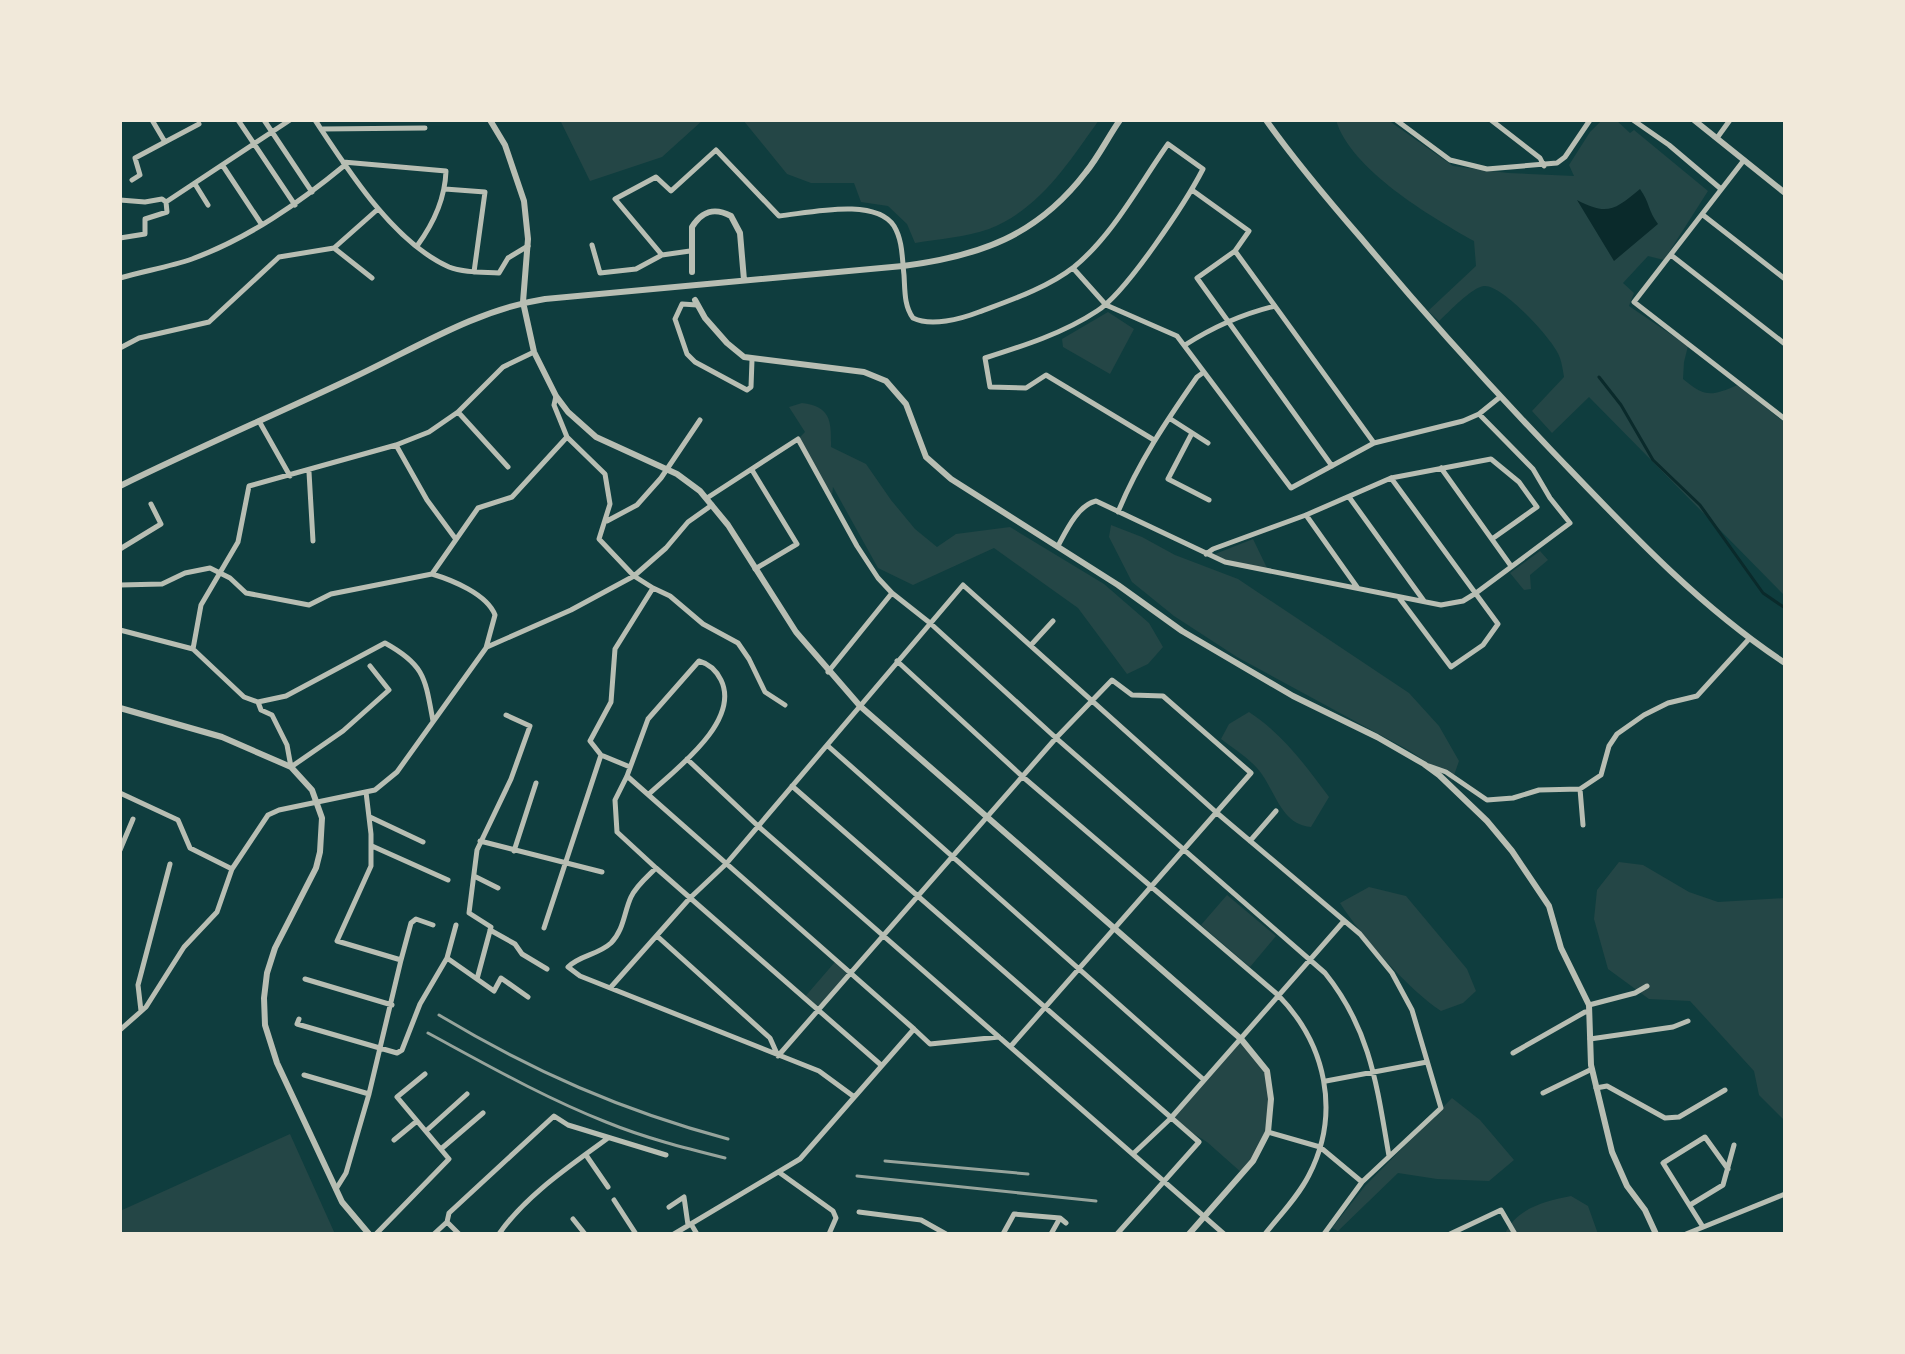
<svg xmlns="http://www.w3.org/2000/svg" width="1905" height="1354" font-family="Jost,sans-serif">
<style>
.green{fill:#244646}
.water{fill:#0a2a2b}
.lines{fill:none;stroke-linecap:round;stroke-linejoin:round}
.stream{stroke:#0a2a2b;stroke-width:3}
.minor{stroke:#b8beb3;stroke-width:5}
.tertiary{stroke:#b8beb3;stroke-width:6}
.rail{stroke:#97a49c;stroke-width:3}
</style>
<rect width="100%" height="100%" fill="#0f3d3e"/>
<path class="green" d="M560,120H703L662,157L590,181Z
M743,120H1099C1069,162 1040,209 989,229C966,237 939,239 915,243L907,224L888,206L861,202L854,183H811L787,174Z
M1336,120H1388L1453,166L1508,173L1574,176L1569,165L1590,132L1602,120H1616L1630,133L1634,130L1708,191L1664,260L1648,256L1623,283L1634,293L1629,306L1688,346L1684,362L1683,379C1706,398 1711,396 1738,385L1785,423V596L1589,397L1552,433L1532,411L1564,377C1563,371 1562,364 1560,358C1555,341 1502,284 1484,286C1472,287 1449,312 1439,321L1428,311L1476,266L1474,241C1431,217 1350,169 1336,120Z
M1108,312L1134,329L1110,374L1063,347L1062,339Z
M802,403C832,407 831,422 831,447L866,464L891,500L915,529L937,547L956,534L1010,527L1104,584L1149,623L1163,647L1148,664L1127,674L1078,608L994,548L913,585L878,568L833,487L832,496L798,439L805,432L789,407Z
M1111,525L1142,537L1175,555L1238,579L1409,693L1439,726L1459,761L1452,781L1445,774L1410,751L1237,657L1174,616L1132,582L1109,537Z
M1253,539L1267,568C1249,564 1229,565 1215,554Z
M1540,551L1548,560L1530,575L1531,589L1524,590L1510,573Z
M1249,712C1283,734 1305,765 1329,797L1311,827C1280,825 1275,788 1257,768C1247,757 1233,748 1221,739L1229,724Z
M1619,862L1643,865L1689,892L1718,902L1785,898V1121L1759,1095L1754,1071L1690,1001L1649,999L1608,969L1594,919L1597,890Z
M1369,887L1406,896L1467,969L1476,991L1463,1003L1441,1011C1409,990 1361,936 1340,903Z
M1227,895L1276,936L1250,967L1201,925Z
M835,962L850,976L818,1012L803,999Z
M1241,1039L1267,1071L1270,1106L1268,1132L1242,1173L1207,1142L1170,1119Z
M1452,1098L1480,1120L1514,1160L1489,1181L1437,1179L1398,1173L1338,1231L1332,1228L1365,1186Z
M290,1134L335,1234H120V1211Z
M1571,1196L1588,1206L1598,1234H1505C1516,1208 1546,1201 1571,1196Z"/>
<path class="water" d="M1640,189C1650,203 1648,211 1658,224L1614,261L1577,200C1607,216 1615,210 1640,189Z"/>
<g class="lines">
<path class="stream" d="M1599,377L1621,405L1653,460L1700,505L1763,593L1785,608"/>
<path class="minor" d="M152,120L165,142L199,124
M238,120L295,205
M264,120L312,192
M315,120C348,170 393,242 449,267C464,273 483,272 499,273L508,258L528,246
M1396,120L1450,160L1487,169L1557,163L1565,157L1590,120
M1491,120L1540,158L1544,166
M1633,120L1669,145L1721,189
M322,129L425,128
M1717,138L1730,120
M1744,160L1634,302L1785,419
M343,162L446,171C445,199 434,223 417,246
M223,166L262,225
M132,180L140,175L135,158L165,142
M195,184L208,205
M445,189L485,192L474,272
M1192,190L1249,231L1235,251L1197,278L1332,466
M120,200L145,202L162,199L166,202L290,120
M1703,215L1785,279
M120,238L145,234V219L167,212L166,202
M592,245L600,273L636,269L662,255L690,251
M334,248L372,278
M1235,251L1374,443
M662,255L615,199L656,177L671,191L716,150L779,216C809,213 875,197 894,226C903,241 902,259 904,275C905,290 904,306 913,318C931,327 961,319 979,312C1011,300 1047,288 1074,267C1113,235 1139,185 1168,144L1203,169C1186,202 1126,293 1097,311C1064,333 1023,346 985,358L990,387L1026,388L1046,375L1154,440
M1671,255L1785,344
M1073,268L1106,305L1177,336L1291,488L1374,443L1463,421L1479,414L1500,397
M120,278C144,271 169,267 192,259C249,238 299,203 345,165
M697,305L682,304L675,319L687,354L695,362L747,390L751,387L752,360
M1185,345C1213,327 1242,314 1275,306
M120,348L139,338L209,322L279,257L334,248L378,209
M556,396L554,405L567,437L605,474L610,504L599,539L634,576L653,588
M458,412L508,467
M1169,418L1208,443
M259,421L290,476
M1191,435L1168,479L1209,500
M396,445L427,500L455,538
M1441,468L1511,566
M752,470L797,544L755,569
M309,472L313,541
M1391,478L1498,624L1483,645L1451,667L1400,599
M1349,497L1424,601
M707,498L798,439L857,546L878,578L892,593L930,623L1056,738L1325,973C1371,1030 1377,1087 1389,1156
M1118,512C1138,463 1167,420 1197,377L1204,372
M1306,515L1357,587
M607,521L637,505L661,478L700,420
M1058,546C1066,531 1078,505 1096,501L1225,562L1441,605L1463,601L1476,593L1570,523L1550,498L1533,469L1479,414
M120,549L161,524L151,504
M1206,554L1213,549L1306,515L1391,478L1491,459L1519,482L1537,507L1492,539
M432,574L478,508L512,497L567,437
M120,585L162,584L185,573L210,568L230,578L246,593L309,605L331,594L432,574C452,580 487,594 495,615L486,648L397,772L375,790L279,810L268,815L232,869L217,912L184,947L146,1007L120,1030
M120,630L193,649L244,697L258,702L286,696L385,643C425,665 425,678 433,721
M1031,645L1053,621
M487,647L571,610L634,576L666,548L688,522L712,505
M193,649L201,605L238,542L249,486L396,445L429,432L458,412L503,367L534,352
M897,661L1023,777L1278,995C1326,1044 1341,1113 1309,1175C1298,1197 1280,1215 1265,1234
M828,672L892,593
M258,702L261,710L272,715L287,745L291,767L343,731L389,690L370,666
M828,746L1204,1080
M687,759L758,826L1224,1234
M1429,766L1446,772L1487,800L1513,798L1539,790L1580,789L1601,775L1609,746L1617,734L1644,715L1668,703L1697,696L1749,639
M630,767L601,755L590,741L611,702L615,649L653,588L670,596L703,624L738,643L749,659L765,692L785,705
M627,776L914,1029
M792,786L1199,1142L1117,1234
M1580,789L1583,825
M120,793L178,820L190,848L232,869
M649,794C676,769 741,721 721,680C716,670 710,664 699,661L648,719L627,776L615,800L617,832L656,868L881,1065
M370,817L423,842
M480,841L602,872
M1250,841L1276,811
M372,846L448,880
M120,850L133,819
M514,851L536,783
M656,868C647,877 636,886 631,897C624,912 624,930 611,943C598,955 580,955 568,967L580,976L819,1071L853,1096
M474,876L498,888
M544,928L601,755
M490,930L515,944L522,954L547,969
M657,936L770,1038L778,1056L1056,738L1112,680L1132,695L1163,696L1251,773L1011,1046
M447,958L456,925
M401,960L411,923L416,919L433,925
M305,979L392,1005
M477,979L491,927L469,913L477,850L511,779L530,726L506,715
M611,987L690,898L726,864L963,585L1217,813L1360,934L1392,973L1412,1010L1441,1108L1362,1182L1324,1234
M1589,1005L1635,993L1647,986
M141,1011L138,985L170,864
M299,1019L297,1024L397,1053L402,1050L420,1004L447,958L494,991L501,978L528,997
M1590,1039L1673,1027L1688,1021
M1513,1053L1585,1012H1589
M304,1075L369,1094
M1326,1081L1427,1062
M1596,1088L1607,1086L1665,1118L1679,1117L1725,1090
M1543,1093L1592,1069
M426,1131L467,1094
M1268,1132L1320,1147L1362,1182
M394,1140L417,1121
M441,1149L483,1113
M1134,1153L1170,1119L1344,921
M586,1155L608,1187
M780,1173L833,1211L836,1218L829,1234
M336,1189L346,1173L369,1094L401,960L337,941L371,866V834L366,792
M614,1200L636,1234
M1690,1205L1723,1185L1734,1145
M669,1207L684,1197L688,1225
M859,1212L921,1220L946,1234
M573,1219L585,1234
M447,1222L459,1234
M691,1224L697,1234
M1703,1227L1663,1163L1705,1137L1728,1169
M376,1234L449,1159L397,1097L425,1074
M434,1234L447,1222L449,1213L554,1116L568,1125L666,1155
M499,1234C526,1195 570,1166 608,1138
M674,1234L800,1159L914,1029L930,1044L999,1037
M1003,1234L1014,1214L1060,1218L1066,1223
M1051,1234L1060,1218
M1450,1234L1501,1210L1515,1234
M1686,1234L1785,1194"/>
<path class="tertiary" d="M490,120L505,145L524,201L528,239L523,302L534,352L556,396L568,412L596,437L677,474L700,491L728,525L796,632L860,706L1241,1039L1267,1071L1271,1099L1268,1132L1253,1161L1189,1234
M1266,120C1295,161 1328,200 1361,238C1422,311 1486,382 1552,451C1625,527 1696,604 1785,663
M1694,120L1785,193
M692,272V227C702,211 714,207 731,216L740,233L744,280
M695,300L705,318L727,343L744,357L864,372L886,381L906,404L926,457L951,479L1118,585L1182,631L1293,696L1377,737L1424,764L1439,775L1487,821L1512,851L1549,906L1561,948L1589,1005L1591,1065L1612,1152L1627,1186L1645,1210L1656,1234
M120,486C195,449 272,416 348,380C413,350 474,310 545,299L903,266C980,256 1037,236 1086,172C1099,156 1108,137 1120,120
M120,708L222,737L291,767L312,790L322,818L320,852L316,868L275,948L267,973L264,998L265,1025L277,1063L342,1202L369,1234"/>
<path class="rail" d="M439,1015C532,1071 623,1111 728,1139
M428,1033C487,1065 545,1098 606,1122C645,1138 685,1148 725,1158
M885,1161L1028,1174
M857,1176L1096,1201"/>
</g>
<rect width="1905" height="1354" fill="none" stroke="#f1e9da" stroke-width="244"/>
</svg>
